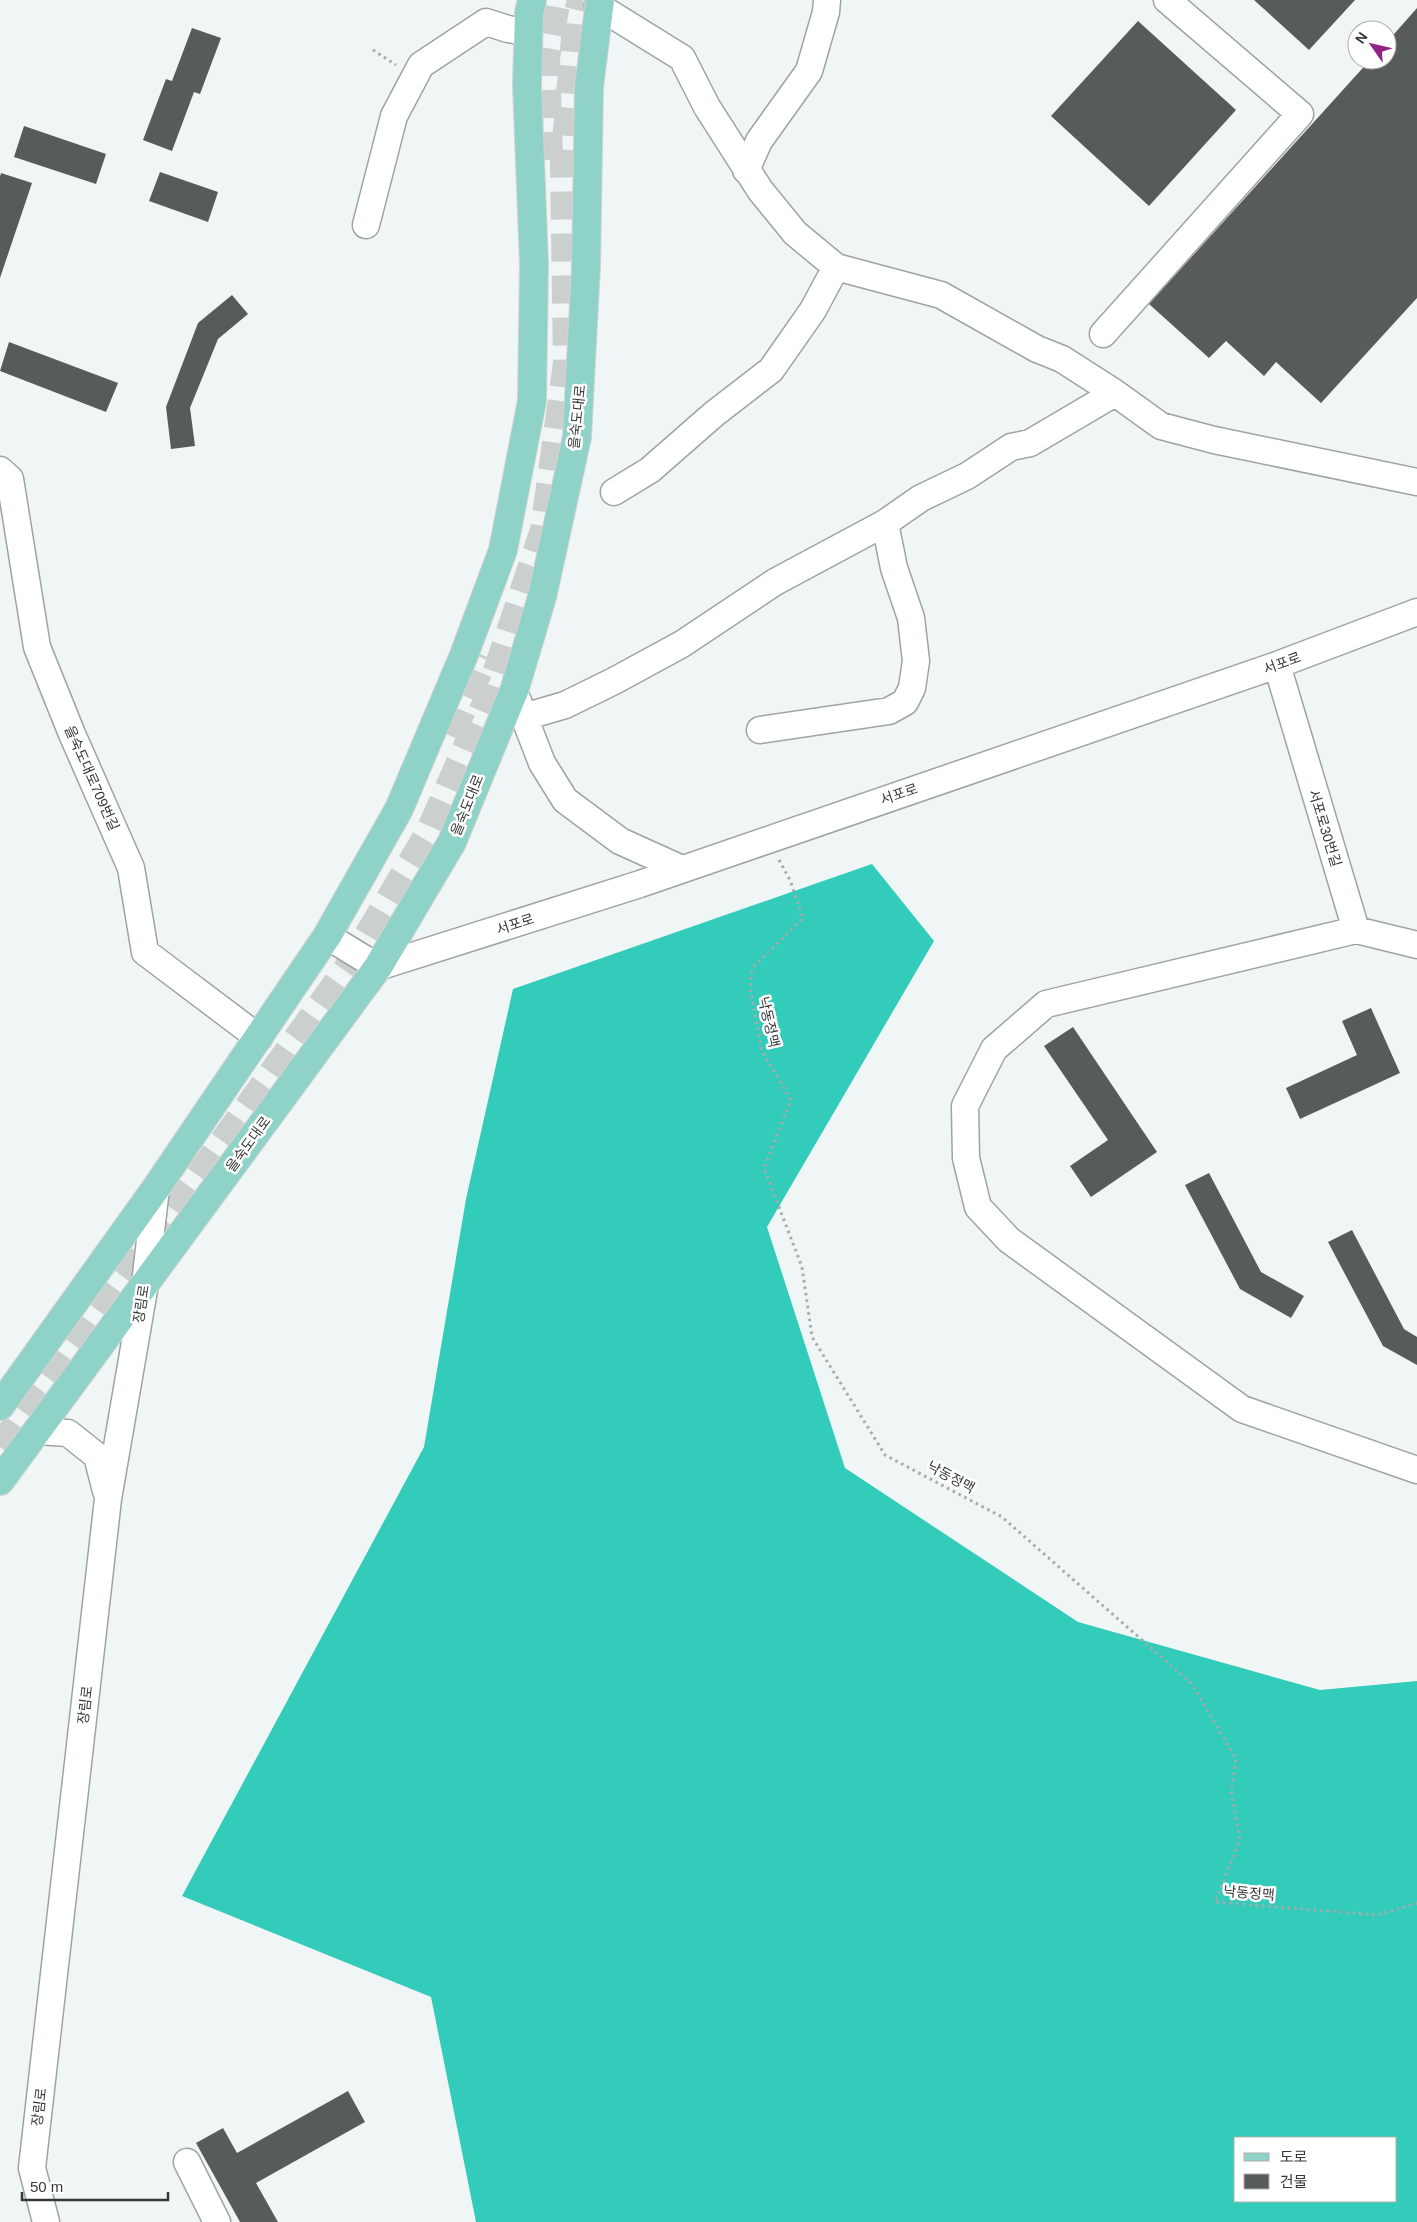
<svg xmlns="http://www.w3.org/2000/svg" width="1417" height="2222" font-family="Helvetica,'Noto Sans KR',sans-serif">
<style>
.forest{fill:#33ccba;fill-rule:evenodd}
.building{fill:#575c5b}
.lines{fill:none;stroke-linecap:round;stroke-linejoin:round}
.highway-tunnel{stroke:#cbd0cf;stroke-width:28;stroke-dasharray:28 14;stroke-linecap:butt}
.minor-casing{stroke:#9ea4a3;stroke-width:29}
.major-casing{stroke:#d3d3d3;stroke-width:30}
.path{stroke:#a6aaaa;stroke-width:3;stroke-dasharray:2.5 4;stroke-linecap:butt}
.minor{stroke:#fff;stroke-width:26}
.major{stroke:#8ed2c8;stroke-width:28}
.labels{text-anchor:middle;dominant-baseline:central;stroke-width:5;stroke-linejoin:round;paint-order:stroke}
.street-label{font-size:14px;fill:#363838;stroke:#fff}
</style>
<rect width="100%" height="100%" fill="#f0f6f5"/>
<path class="forest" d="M872,864L934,941L767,1227L845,1468L1078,1622L1320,1690L1417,1681V2222H476L431,1997L182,1896L424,1447L466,1199L513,989ZM1236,2138H1396V2201H1236Z"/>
<path class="building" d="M1254,0H1355L1309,50Z
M1417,8V298L1321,403L1276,362L1264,376L1226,341L1209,358L1149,304L1370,60H1387V42Z
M1138,21L1236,110L1149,206L1051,116Z
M192,28L221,38L200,94L194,92L172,151L143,140L166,79L172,81Z
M24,126L106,154L96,184L14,157Z
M160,172L218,192L208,222L149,201Z
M1,173L32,183L0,278V177Z
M232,295L248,314L218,339L190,408L195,446L171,449L166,407L198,323Z
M9,342L118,383L106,412L0,371Z
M1371,1008L1400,1073L1300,1119L1286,1088L1357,1055L1342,1021Z
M1073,1027L1157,1152L1091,1197L1070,1166L1108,1140L1044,1046Z
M1209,1173L1261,1272L1304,1296L1291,1318L1240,1289L1185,1185Z
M1352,1230L1404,1329L1417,1337V1365L1383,1346L1328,1242Z
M348,2091L365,2122L256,2183L278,2222H240L196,2143L223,2128L237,2153Z"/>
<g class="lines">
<path class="highway-tunnel" d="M549,160L546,57L557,0
M451,736L485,656
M0,1447L163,1226L352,962L429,833L487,701L544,530L567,363L564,164L577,16L581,0"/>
<g class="minor-casing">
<path id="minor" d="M598,6L682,58L707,107L760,190L795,233L836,267L941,295L1037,349L1062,359L1115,393L1161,426L1214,440L1417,482
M746,170L759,141L809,71L826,12L827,0
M366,225L394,116L421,65L486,22L508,29L528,32
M1103,334L1300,114L1167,0
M0,470L10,479L37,647L72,734L131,868L145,952L259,1038
M614,492L650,470L714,414L771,370L813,310L836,267
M1277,665L1356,930L1417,945
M518,701L542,763L565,800L620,841L682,869
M524,717L565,705L614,681L682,644L775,582L885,523L921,498L967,476L1011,447L1030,443L1115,393
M760,730L889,711L905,702L912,688L916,661L911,618L894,568L885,523
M1356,930L1046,1004L994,1049L965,1106L966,1158L978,1207L1009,1240L1242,1409L1417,1470
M327,936L378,967L640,884L1277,665L1417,612
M37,1431L68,1433L97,1456L106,1491
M187,2162L217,2222
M46,2222L32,2168L108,1499L145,1284L156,1188"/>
</g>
<g class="major-casing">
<path id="major" d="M0,1406L156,1188L327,936L399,809L464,655L503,550L532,401L534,264L527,85L529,13L532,0
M0,1481L378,967L452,842L514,691L542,597L577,437L586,266L589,87L600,0"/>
</g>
<path class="path" d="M373,50L396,65
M779,860L790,880L803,918L752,968L750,989L762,1051L791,1100L764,1168L802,1267L812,1337L885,1455L1002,1517L1192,1684L1236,1759L1231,1792L1240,1839L1215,1902L1378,1915L1417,1903"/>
<use href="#minor" class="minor"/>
<use href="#major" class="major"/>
</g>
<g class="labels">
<g class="street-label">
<text transform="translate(577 417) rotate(-84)">을숙도대로</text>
<text transform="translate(1282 663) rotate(-20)">서포로</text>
<text transform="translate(92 778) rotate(66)">을숙도대로709번길</text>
<text transform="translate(899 794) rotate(-19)">서포로</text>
<text transform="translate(467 805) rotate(-68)">을숙도대로</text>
<text transform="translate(1325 828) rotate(73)">서포로30번길</text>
<text transform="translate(515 924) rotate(-18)">서포로</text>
<text transform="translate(769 1022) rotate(77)">낙동정맥</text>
<text transform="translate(248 1144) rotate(-54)">을숙도대로</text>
<text transform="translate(141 1304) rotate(-81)">장림로</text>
<text transform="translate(951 1477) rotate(28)">낙동정맥</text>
<text transform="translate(85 1705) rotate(-83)">장림로</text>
<text transform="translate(1249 1893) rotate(5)">낙동정맥</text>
<text transform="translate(39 2107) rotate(-83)">장림로</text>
</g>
</g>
<rect x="1234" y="2137" width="162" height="65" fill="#ffffff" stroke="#afafaf"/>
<rect x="1244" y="2153" width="25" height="8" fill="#8ed2c8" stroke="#afafaf"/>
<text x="1280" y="2162" font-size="15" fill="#363838">도로</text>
<rect x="1244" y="2174" width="25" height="15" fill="#575c5b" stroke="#afafaf"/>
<text x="1280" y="2187" font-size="15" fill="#363838">건물</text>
<g transform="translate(1372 45) rotate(304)"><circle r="24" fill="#ffffff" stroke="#afafaf"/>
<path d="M0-4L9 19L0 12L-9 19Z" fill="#902385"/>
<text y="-8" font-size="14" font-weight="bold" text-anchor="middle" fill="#363838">N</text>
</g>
<path d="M22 2192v8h146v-8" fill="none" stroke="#363838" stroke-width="2.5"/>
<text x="30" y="2192" font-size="15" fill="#363838" stroke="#ffffff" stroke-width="4" paint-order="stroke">50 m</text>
</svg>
